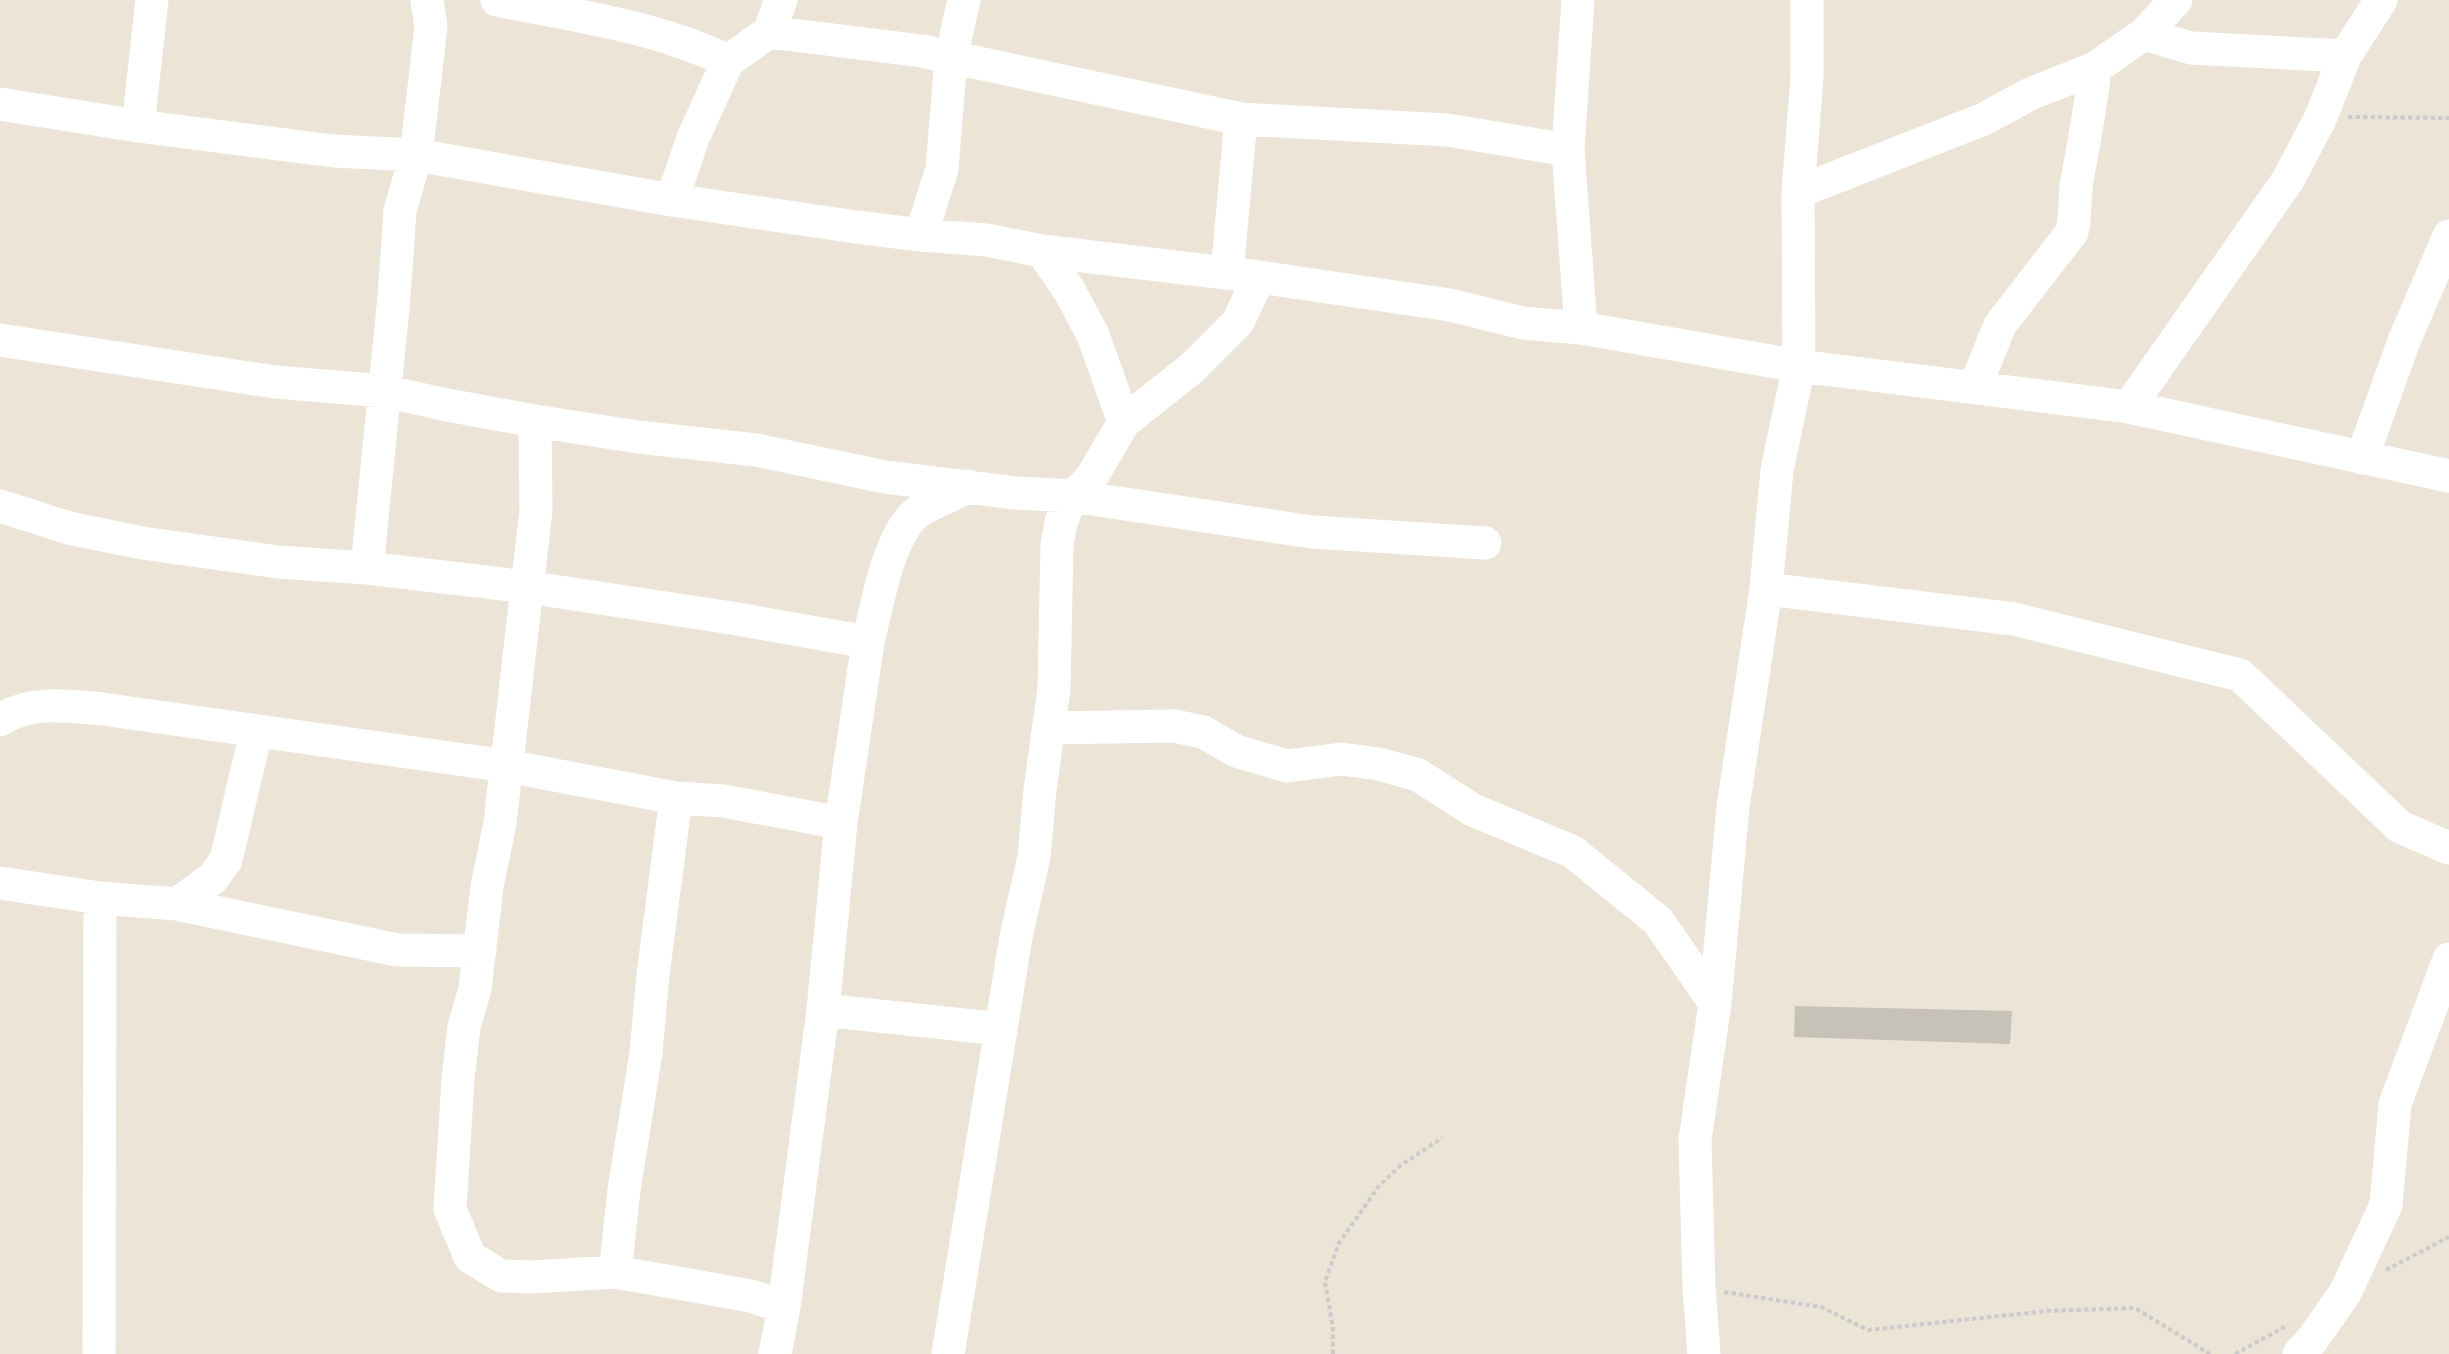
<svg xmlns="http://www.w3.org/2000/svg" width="2449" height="1354" font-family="Figtree,sans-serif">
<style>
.building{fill:#c6c2b7}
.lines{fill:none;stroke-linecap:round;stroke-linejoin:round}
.path{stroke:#cbcbcb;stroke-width:4;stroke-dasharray:4.5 3;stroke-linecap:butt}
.minor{stroke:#fff;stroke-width:33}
</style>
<rect width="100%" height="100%" fill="#ece5d7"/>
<path class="building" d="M1795,1006L2012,1011L2010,1044L1794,1037Z"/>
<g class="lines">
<path class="path" d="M2348,117L2449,118
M2386,1270L2449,1237
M1724,1292L1821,1307L1868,1330L2047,1311L2135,1308L2210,1354
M1333,1354V1328L1325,1282L1339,1243L1379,1186L1401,1165L1442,1138
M2235,1354L2288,1325"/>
<path class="minor" d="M497,0C575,16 656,26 728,61
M1578,0L1568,150L1581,328
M769,32L922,51L1241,119
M2144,34L2191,48L2345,56
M0,104L138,126L333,151L416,155L672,200L856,227L921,235L986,240L1042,251L1259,277L1450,305L1523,323L1581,328L1799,366L2129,407L2449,476
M138,126L152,0
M1798,192L1984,119L2030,94L2095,68L2144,34L2176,0
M672,200L693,138L728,61L769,32L781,0
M921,235L942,169L951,58L964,0
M1042,251L1069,290L1093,335L1124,422
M1227,273L1241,119L1447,130L1568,150
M0,340L275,382L385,391L442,404L535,421L638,437L756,450L885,477L1016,493L1072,496L1312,532L1485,543
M1975,387L2000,325L2072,232C2076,215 2074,198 2077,180C2084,143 2091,106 2095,68
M2129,407L2288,180L2321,117L2345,56L2381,0
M535,421L536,510L500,823L487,887L475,989L464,1027L458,1079L450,1209L470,1257L501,1276L531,1277L615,1272L624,1190L646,1053L653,975L676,798L723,801L841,823
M2362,458L2404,341L2449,236
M0,506L69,528L142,543L278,562L367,568L527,587L725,617L868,642L841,823L823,1010L784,1307L775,1354
M367,568L394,297L400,211L416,155L431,27L427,0
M1766,589L2014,619L2240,675L2400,827L2449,848
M868,642C877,606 887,544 912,517C923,505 953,496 969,486
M0,720C31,700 67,706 102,709L507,766L676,798
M1049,728L1174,726L1203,732L1236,751L1287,766L1341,759L1379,764L1418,775L1473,810L1573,852L1658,921L1715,1003
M0,883L100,898L177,904L213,878L226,860L256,732
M177,904L397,950L480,951
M823,1010L1001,1029
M615,1272L751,1296L784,1307
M99,1354L100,898
M948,1354L1016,937L1034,857L1040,790L1054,689L1057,545L1061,522L1072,496L1090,480L1124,422L1192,368L1238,322L1259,277
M1704,1354L1699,1288L1695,1140L1715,1003L1733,807L1766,589L1777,470L1799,366L1798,192L1807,76V0
M2299,1354L2312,1340L2345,1293L2386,1205L2395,1104L2449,959"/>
</g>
</svg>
